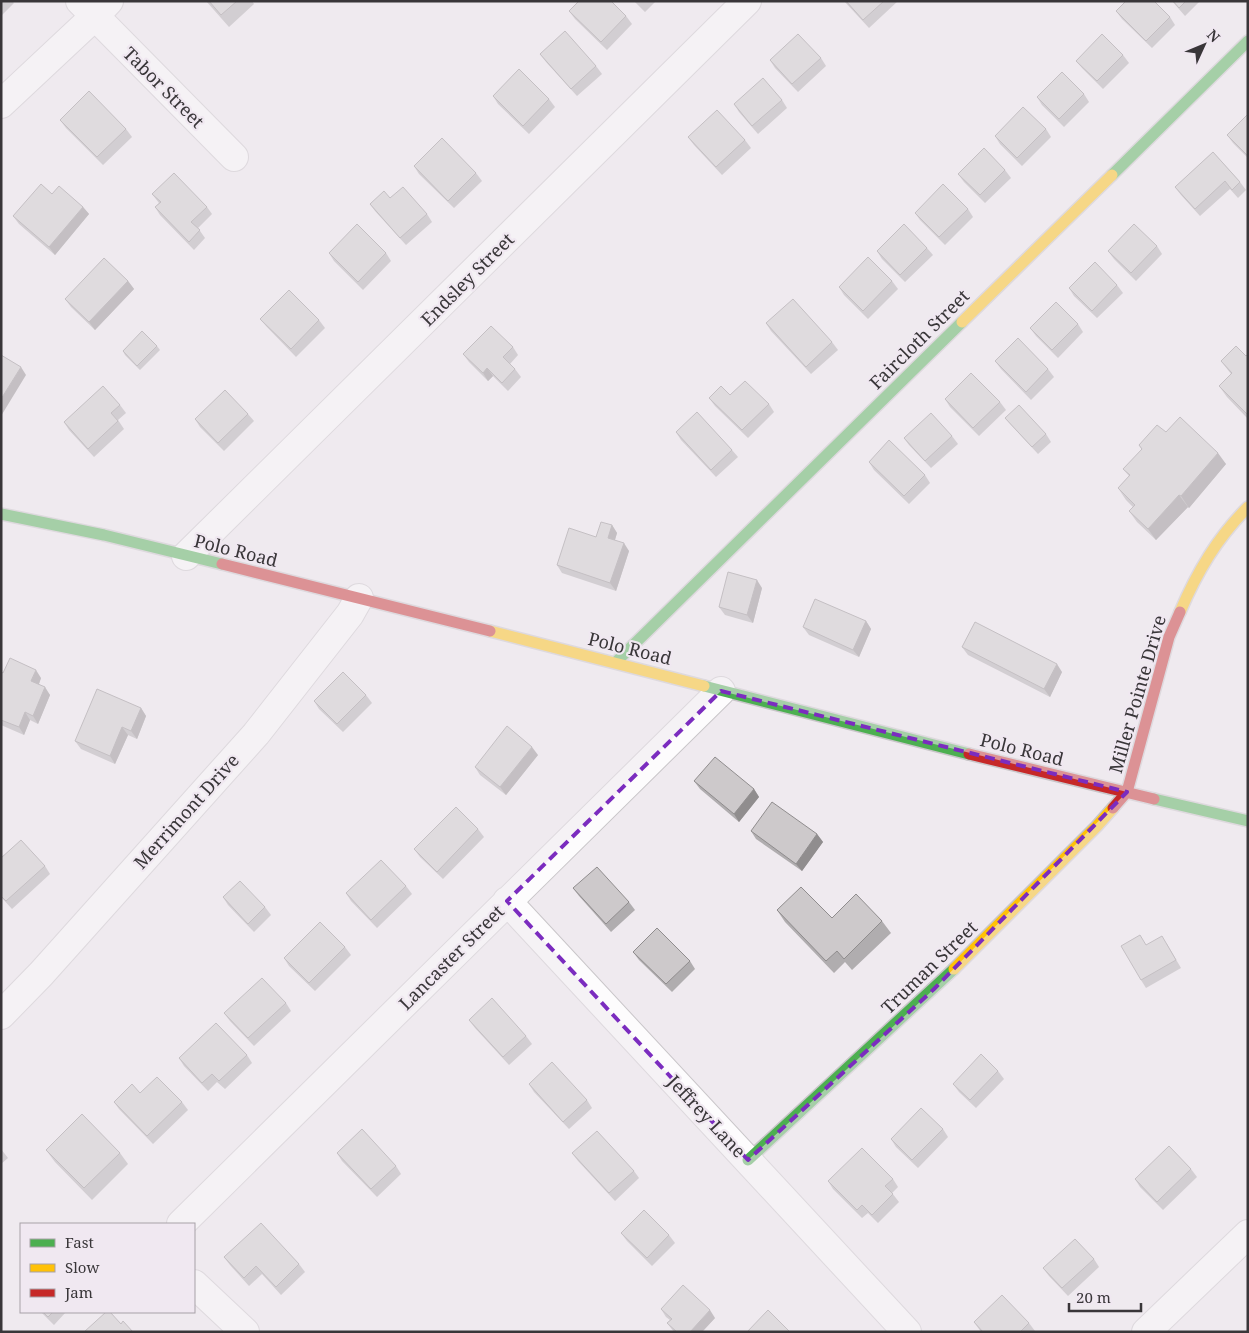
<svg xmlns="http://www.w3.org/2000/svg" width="1249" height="1333" font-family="'Noto Serif',serif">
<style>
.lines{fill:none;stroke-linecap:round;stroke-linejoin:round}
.street-casing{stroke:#c9c6c9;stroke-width:30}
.fast-casing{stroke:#c9c6c9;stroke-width:14}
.slow-casing{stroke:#c9c6c9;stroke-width:14}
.jam-casing{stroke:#c9c6c9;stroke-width:14}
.street{stroke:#fdfcfd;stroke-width:28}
.fast{stroke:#4caf50;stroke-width:11}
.slow{stroke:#ffc107;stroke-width:11}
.jam{stroke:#c62828;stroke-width:11}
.wall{fill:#b0adaf}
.shaded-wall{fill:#908d8e}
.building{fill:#cdc9cb;stroke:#908d8e}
.marked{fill:none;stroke:#7b2cbf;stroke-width:4;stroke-dasharray:10 6;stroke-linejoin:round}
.labels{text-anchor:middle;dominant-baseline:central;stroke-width:4.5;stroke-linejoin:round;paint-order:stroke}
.street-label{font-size:18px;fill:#393639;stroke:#f0e8f1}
</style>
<rect width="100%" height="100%" fill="#efeaef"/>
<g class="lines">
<g class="street-casing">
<path id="street" d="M80,1L234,157
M1,104L95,16L109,1
M186,556L747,1
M507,901L907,1332
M1,1015L41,974L256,734L350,614L359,598
M181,1224L721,691
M194,1284L245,1332
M1146,1332L1248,1234"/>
</g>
<g class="fast-casing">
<path id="fast" d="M1112,175L1248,41
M1,514L104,535L222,564
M616,662L962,322
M704,686L969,754
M1154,799L1248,821
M748,1160L954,969"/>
</g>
<g class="slow-casing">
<path id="slow" d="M962,322L1112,175
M1180,612C1197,572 1217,538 1248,507
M490,631L704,686
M954,969L1097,826L1113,808"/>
</g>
<g class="jam-casing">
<path id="jam" d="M222,564L490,631
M969,754L1154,799
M1113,808L1127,792L1169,637L1180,612"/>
</g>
<use href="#street" class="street"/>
<use href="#fast" class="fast"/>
<use href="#slow" class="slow"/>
<use href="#jam" class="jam"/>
</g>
<path class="wall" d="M1,1H12L14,3L1,16Z
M206,1H252L254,4L229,27Z
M634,1H656L645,12Z
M844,1H898L869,28Z
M1172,1H1200L1185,16Z
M569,11L626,16L632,24L607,50L575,19Z
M1116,11L1170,17L1175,25L1152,48L1122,19Z
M540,54L596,66L602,74L577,96L546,62Z
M1123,55L1129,63L1103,89L1082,68L1076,61Z
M821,58L826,66L798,92L775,68L770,60Z
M1084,94L1089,102L1064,127L1042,105L1037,97Z
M493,96L549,99L555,107L529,134L498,104Z
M782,100L787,108L758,134L739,112L734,104Z
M1248,114V158L1233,143L1227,135Z
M60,120L126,129L132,137L103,165L66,128Z
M1046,129L1051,137L1022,166L1000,144L995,136Z
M688,137L745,140L751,148L722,175L694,145Z
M1213,152L1240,182L1246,190L1238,198L1230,189L1200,216L1181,195L1175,187Z
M414,166L476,173L482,181L454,208L419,174Z
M1005,170L1011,178L985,203L964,182L958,174Z
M52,194L83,207L89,214L55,255L19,224L13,216Z
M152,194L207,207L212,214L198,228L205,238L194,250L160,215L155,207L159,203Z
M390,198L427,214L432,222L406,245L375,211L370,204Z
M968,209L973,217L945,245L920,220L915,213Z
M1157,246L1162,254L1136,281L1114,259L1108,251Z
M927,248L933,255L905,282L882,259L877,251Z
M329,253H386L391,261L363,290L334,261Z
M128,281L134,289L95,330L71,307L65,299Z
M892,281L898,289L868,319L844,295L839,287Z
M1117,285L1123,293L1097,318L1074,296L1069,288Z
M260,319L319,320L325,328L296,357L266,326Z
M766,323L832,342L838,350L811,374L771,331Z
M1078,324L1083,332L1058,358L1036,336L1030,328Z
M157,346L160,350L140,370L125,355L123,351Z
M513,347L518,355L510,364L515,369L521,377L508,391L493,376L488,381L469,362L463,354Z
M1248,354V419L1227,397L1219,386L1231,374L1221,361L1246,356Z
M995,361L1048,369L1054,377L1031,400L1001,369Z
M730,395L769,404L774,412L748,438L715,406L709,398Z
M945,399L1000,402L1006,410L979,436L950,407Z
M120,405L126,413L118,420L124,429L94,457L69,430L64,422Z
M248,414L254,421L224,451L200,427L195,419Z
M1005,418L1046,434L1051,442L1038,454L1011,425Z
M676,432L732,450L738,457L716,477L681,440Z
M1166,432L1226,464L1189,508L1188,507L1156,540L1137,522L1129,511L1133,507L1126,500L1118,488L1129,476L1123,469L1142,450L1139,445Z
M952,436L958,444L931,468L909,445L904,438Z
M869,462L925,475L930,483L909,504L874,470Z
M612,525L617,533L615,540L629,551L616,591L562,573L557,565Z
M762,588L753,623L725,615L719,607Z
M866,621L871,629L859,657L809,635L803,627Z
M962,647L1062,672L1050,697L968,655Z
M1,672L41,678L39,684L50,695L38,724L30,720L24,735L1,725Z
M366,695L372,703L343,732L319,709L314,701Z
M141,708L146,716L137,739L128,735L115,764L81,749L75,741Z
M538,755L506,795L480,775L475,767Z
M694,781L754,789L759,797L739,822L700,789Z
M478,829L484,837L443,879L420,857L414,849Z
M751,831L817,834L823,842L802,871L756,839Z
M1,858L45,866L50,874L12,909L1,897Z
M406,886L412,894L377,928L351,901L346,893Z
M573,888L629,902L635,910L611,932L579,896Z
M223,897L265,907L271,915L254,932L228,905Z
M777,910L832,918L882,921L891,933L852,970L845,962L834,973L785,922Z
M1167,944L1181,968L1146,988L1141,980L1147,945Z
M345,947L351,955L315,991L289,966L284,958Z
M633,952L690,961L695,969L672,992L639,960Z
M286,1003L291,1011L254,1046L230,1021L224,1013Z
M469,1020L526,1036L532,1044L509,1065L475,1028Z
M247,1055L252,1063L225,1089L217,1082L208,1091L184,1066L179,1058Z
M998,1071L1004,1079L976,1108L959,1092L953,1084Z
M529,1084L587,1100L592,1108L569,1129L534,1092Z
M140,1093L182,1102L188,1110L153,1144L119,1109L114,1102Z
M943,1129L948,1137L918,1168L896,1147L891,1139Z
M1,1149L8,1158L1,1164Z
M46,1150L120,1153L128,1164L92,1200L55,1162Z
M337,1153L396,1166L401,1174L377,1197L342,1161Z
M572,1153L634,1171L639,1178L615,1201L578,1161Z
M1191,1169L1197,1177L1163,1210L1140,1187L1135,1179Z
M893,1179L898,1187L892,1193L899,1202L878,1223L868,1213L862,1218L833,1189L828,1181Z
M621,1233L669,1235L675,1243L652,1266L627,1241Z
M224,1257L299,1264L305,1272L281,1295L262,1274L249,1286L230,1265Z
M1094,1259L1099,1267L1068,1296L1049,1276L1043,1268Z
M661,1309L715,1318L702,1332H674L667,1323L670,1320L666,1317Z
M41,1312H66L54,1325Z
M974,1322L1029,1323L1035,1331L1034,1332H981Z"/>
<path class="shaded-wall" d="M83,207L89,214L55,255L49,247Z
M128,281L134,289L95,330L89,322Z
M21,367L26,375L1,416V399Z
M487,368L493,376L488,381L483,373Z
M1218,453L1226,464L1189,508L1181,496Z
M1179,495L1188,507L1156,540L1148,529Z
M612,525L617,533L613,546L608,538Z
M624,543L629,551L616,591L610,583Z
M757,580L762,588L753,623L747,615Z
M866,621L871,629L859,657L853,650Z
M1057,664L1062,672L1050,697L1044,689Z
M36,670L41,678L37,689L31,681Z
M45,687L50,695L38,724L33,716Z
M141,708L146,716L137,739L131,731Z
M25,712L30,720L24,735L19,727Z
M122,727L128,735L115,764L110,756Z
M532,747L538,755L506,795L500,787Z
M754,789L759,797L739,822L734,814Z
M817,834L823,842L802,871L796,864Z
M710,1310L715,1318L702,1332H690Z"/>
<path class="building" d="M209,1H237L221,15Z
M579,1H611L626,16L601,42L569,11Z
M846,1H884L863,20Z
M1126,1H1154L1170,17L1146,41L1116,11Z
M1173,1H1186L1179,8Z
M565,31L596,66L571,89L540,54Z
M798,34L821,58L792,84L770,60Z
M1102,34L1123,55L1097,81L1076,61Z
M519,69L549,99L523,126L493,96Z
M1062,72L1084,94L1059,119L1037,97Z
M763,78L782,100L752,126L734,104Z
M89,91L126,129L97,157L60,120Z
M1023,107L1046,129L1017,158L995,136Z
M717,110L745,140L716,167L688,137Z
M1248,114V156L1227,135Z
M442,138L476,173L448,201L414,166Z
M984,148L1005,170L980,195L958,174Z
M1213,152L1240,182L1232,190L1225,181L1195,209L1175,187Z
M174,173L207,207L191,222L200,230L189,242L155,207L161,202L152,194Z
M41,184L52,194L59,186L83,207L49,247L13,216Z
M943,184L968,209L939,237L915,213Z
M403,187L427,214L400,238L370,204L384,191L390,198Z
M357,224L386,253L358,282L329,253Z
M904,224L927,248L900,275L877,251Z
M1134,224L1157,246L1131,273L1108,251Z
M868,257L892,281L863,311L839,287Z
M104,258L128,281L89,322L65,299Z
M1095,262L1117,285L1092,311L1069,288Z
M289,290L319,320L291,349L260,319Z
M793,299L832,342L806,367L766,323Z
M1056,302L1078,324L1052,350L1030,328Z
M491,326L513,347L503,357L515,369L502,383L487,368L483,373L463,354Z
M142,331L157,346L137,366L123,351Z
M1018,338L1048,369L1026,392L995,361Z
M1236,346L1246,356L1248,354V415L1219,386L1232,373L1221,361Z
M1,355L21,367L1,399Z
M971,373L1000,402L973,428L945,399Z
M745,381L769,404L742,430L709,398L721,386L730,395Z
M103,386L120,405L111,413L118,421L88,449L64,422Z
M225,390L248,414L218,443L195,419Z
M1019,405L1046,434L1032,447L1005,418Z
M697,412L732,450L711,470L676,432Z
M931,413L952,436L925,461L904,438Z
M1180,417L1218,453L1181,496L1179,495L1148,529L1129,511L1135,505L1118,488L1130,475L1123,469L1142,449L1139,445L1157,425L1166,432Z
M889,440L925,475L904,496L869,462Z
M601,522L612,525L608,538L624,543L610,583L557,565L569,528L596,537Z
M728,572L757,580L747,615L719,607Z
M815,599L866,621L853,650L803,627Z
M975,622L1057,664L1044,689L962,647Z
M10,658L36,670L31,681L45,687L33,716L25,712L19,727L1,720V672L3,673Z
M343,672L366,695L337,724L314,701Z
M97,689L141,708L131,731L122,727L110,756L75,741Z
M507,726L532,747L500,787L475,767Z
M715,757L754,789L734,814L694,781Z
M772,802L817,834L796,864L751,831Z
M456,807L478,829L437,872L414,849Z
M21,840L45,866L6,901L1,896V858Z
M381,860L406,886L371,920L346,893Z
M597,867L629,902L606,924L573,888Z
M240,881L265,907L248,924L223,897Z
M801,887L832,918L856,894L882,921L844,959L837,951L826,961L777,910Z
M320,922L345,947L309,983L284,958Z
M657,928L690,961L666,984L633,952Z
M1140,935L1146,945L1162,936L1176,960L1141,980L1121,946Z
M262,978L286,1003L248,1038L224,1013Z
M492,998L526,1036L503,1057L469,1020Z
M216,1023L247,1055L219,1081L212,1074L202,1083L179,1058Z
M981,1054L998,1071L970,1100L953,1084Z
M552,1062L587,1100L563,1122L529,1084Z
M157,1077L182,1102L147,1136L114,1102L132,1084L140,1093Z
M921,1108L943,1129L912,1160L891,1139Z
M82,1114L120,1153L84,1188L46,1150Z
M362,1129L396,1166L371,1189L337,1153Z
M597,1131L634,1171L609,1193L572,1153Z
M1169,1146L1191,1169L1157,1202L1135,1179Z
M862,1148L893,1179L885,1186L893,1194L872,1215L862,1205L857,1210L828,1181Z
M644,1210L669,1235L647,1258L621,1233Z
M261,1223L299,1264L276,1287L256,1266L244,1278L224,1257Z
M1075,1239L1094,1259L1062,1288L1043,1268Z
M683,1285L710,1310L690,1332H677L667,1323L672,1319L661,1309Z
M1002,1295L1029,1323L1020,1332H983L974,1322Z
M768,1310L790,1332H747Z
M43,1312H53L48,1317Z
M106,1312H110L121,1324L123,1321L133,1332H84Z"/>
<path d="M0 0H1249V1333H0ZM721,691L1127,792L934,989L748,1160L507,901Z" fill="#efeaef" fill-opacity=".55" fill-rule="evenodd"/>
<path class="marked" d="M721,691L1127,792L934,989L748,1160L507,901Z"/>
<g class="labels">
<g class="street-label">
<text transform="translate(164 87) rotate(45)">Tabor Street</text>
<text transform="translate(467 279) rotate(-45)">Endsley Street</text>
<text transform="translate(919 339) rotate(-45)">Faircloth Street</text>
<text transform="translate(236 550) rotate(14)">Polo Road</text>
<text transform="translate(630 648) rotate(14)">Polo Road</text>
<text transform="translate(1137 694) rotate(-74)">Miller Pointe Drive</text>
<text transform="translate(1022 749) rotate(14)">Polo Road</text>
<text transform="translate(186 811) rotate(-48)">Merrimont Drive</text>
<text transform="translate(451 957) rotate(-45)">Lancaster Street</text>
<text transform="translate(929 967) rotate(-44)">Truman Street</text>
<text transform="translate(707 1116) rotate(47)">Jeffrey Lane</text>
</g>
</g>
<rect width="1249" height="1333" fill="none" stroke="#393639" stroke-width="5"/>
<rect x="20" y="1223" width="175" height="90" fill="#f0e8f1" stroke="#a7a1a7"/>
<rect x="30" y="1239" width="25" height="8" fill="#4caf50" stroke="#a7a1a7"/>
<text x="65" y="1248" font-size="15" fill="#393639">Fast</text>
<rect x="30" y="1264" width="25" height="8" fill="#ffc107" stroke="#a7a1a7"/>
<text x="65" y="1273" font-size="15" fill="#393639">Slow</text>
<rect x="30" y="1289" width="25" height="8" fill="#c62828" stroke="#a7a1a7"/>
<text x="65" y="1298" font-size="15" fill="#393639">Jam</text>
<g transform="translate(1204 45) rotate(46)" stroke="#f0e8f1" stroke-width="4" paint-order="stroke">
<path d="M0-4L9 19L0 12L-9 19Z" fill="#393639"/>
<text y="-8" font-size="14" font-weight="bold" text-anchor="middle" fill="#393639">N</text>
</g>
<path d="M1069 1303v8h72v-8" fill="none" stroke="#393639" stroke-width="2.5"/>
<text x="1076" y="1303" font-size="15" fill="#393639" stroke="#f0e8f1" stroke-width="4" paint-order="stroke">20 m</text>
</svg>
